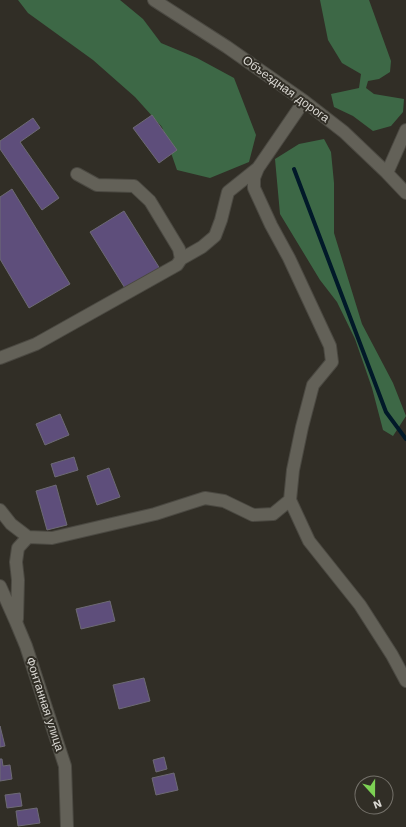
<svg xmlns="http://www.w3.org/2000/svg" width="406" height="827" font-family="'Work Sans',sans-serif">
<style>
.forest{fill:#3d6846}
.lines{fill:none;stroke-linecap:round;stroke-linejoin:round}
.stream{stroke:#011929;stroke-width:4}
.building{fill:#5e4e7b;stroke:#6d6a74}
.minor-casing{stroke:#4b4942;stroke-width:14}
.minor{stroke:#636158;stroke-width:12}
.labels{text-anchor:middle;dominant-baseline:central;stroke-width:4;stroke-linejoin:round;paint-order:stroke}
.street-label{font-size:12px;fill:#dad8d3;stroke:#312e26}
</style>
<rect width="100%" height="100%" fill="#312e26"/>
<path class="forest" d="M18,0H120L143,19L161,43L197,58L234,78L256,135L249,162L210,178L177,170L162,127L135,97L93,60L28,13Z
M320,0H369L391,61L390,72L379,79L368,81L366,88L374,94L404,99L403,112L391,126L373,131L353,116L334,107L331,94L359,88L361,74L342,63L328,40Z
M324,139L331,152L334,183V233L362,324L393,383L406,416L393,436L383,430L372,388L355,339L337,302L320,280L280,214L275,159L299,144Z"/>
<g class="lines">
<path class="stream" d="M294,169L386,412L406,439"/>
</g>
<path class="building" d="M152,115L177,150L159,163L133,128Z
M33,118L40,128L20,142L59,198L42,210L0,149V141Z
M12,189L70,284L29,308L0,259V197Z
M124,211L162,272L128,293L90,232Z
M60,414L69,435L45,445L36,424Z
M74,457L78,470L55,477L51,464Z
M109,468L120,497L97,505L87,476Z
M56,485L67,525L47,530L36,491Z
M110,601L115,621L81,629L76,609Z
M144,678L150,701L119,709L113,685Z
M0,726L5,746L0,747Z
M164,757L167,769L156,772L153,760Z
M0,759H2L3,766L10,765L12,779L0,781Z
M174,773L178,790L156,795L152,778Z
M20,793L22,806L7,808L5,795Z
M37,808L40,823L18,826L16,811Z"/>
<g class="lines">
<g class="minor-casing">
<path id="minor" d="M154,0L227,47L304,101L344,132L387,173L406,193
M304,101L258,168L254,178V188L271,225L289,258L330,346L332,362L313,385L302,427L293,470L290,500L309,541L360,605L392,655L406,681
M387,173L406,130
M181,259L202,247L215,236L221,220L228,192L258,168
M0,358L36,344L177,265L181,259L179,249L150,201L134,186L97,185L77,174
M0,510L11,524L28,537L52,538L155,514L205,498L224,501L253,515L273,514L290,500
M0,586L16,622L26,646L65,766L67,827
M17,619L18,580L16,562L18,548L28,537"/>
</g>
<use href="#minor" class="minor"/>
</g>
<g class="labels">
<g class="street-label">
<text transform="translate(286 89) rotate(36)">Объездная дорога</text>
<text transform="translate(45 704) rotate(72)">Фонтанная улица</text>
</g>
</g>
<g transform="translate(374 795) rotate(159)"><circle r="19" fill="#312e26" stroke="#75726b"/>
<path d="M0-3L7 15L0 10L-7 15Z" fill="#7dd154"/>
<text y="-6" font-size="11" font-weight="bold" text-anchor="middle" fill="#dad8d3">N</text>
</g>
</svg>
